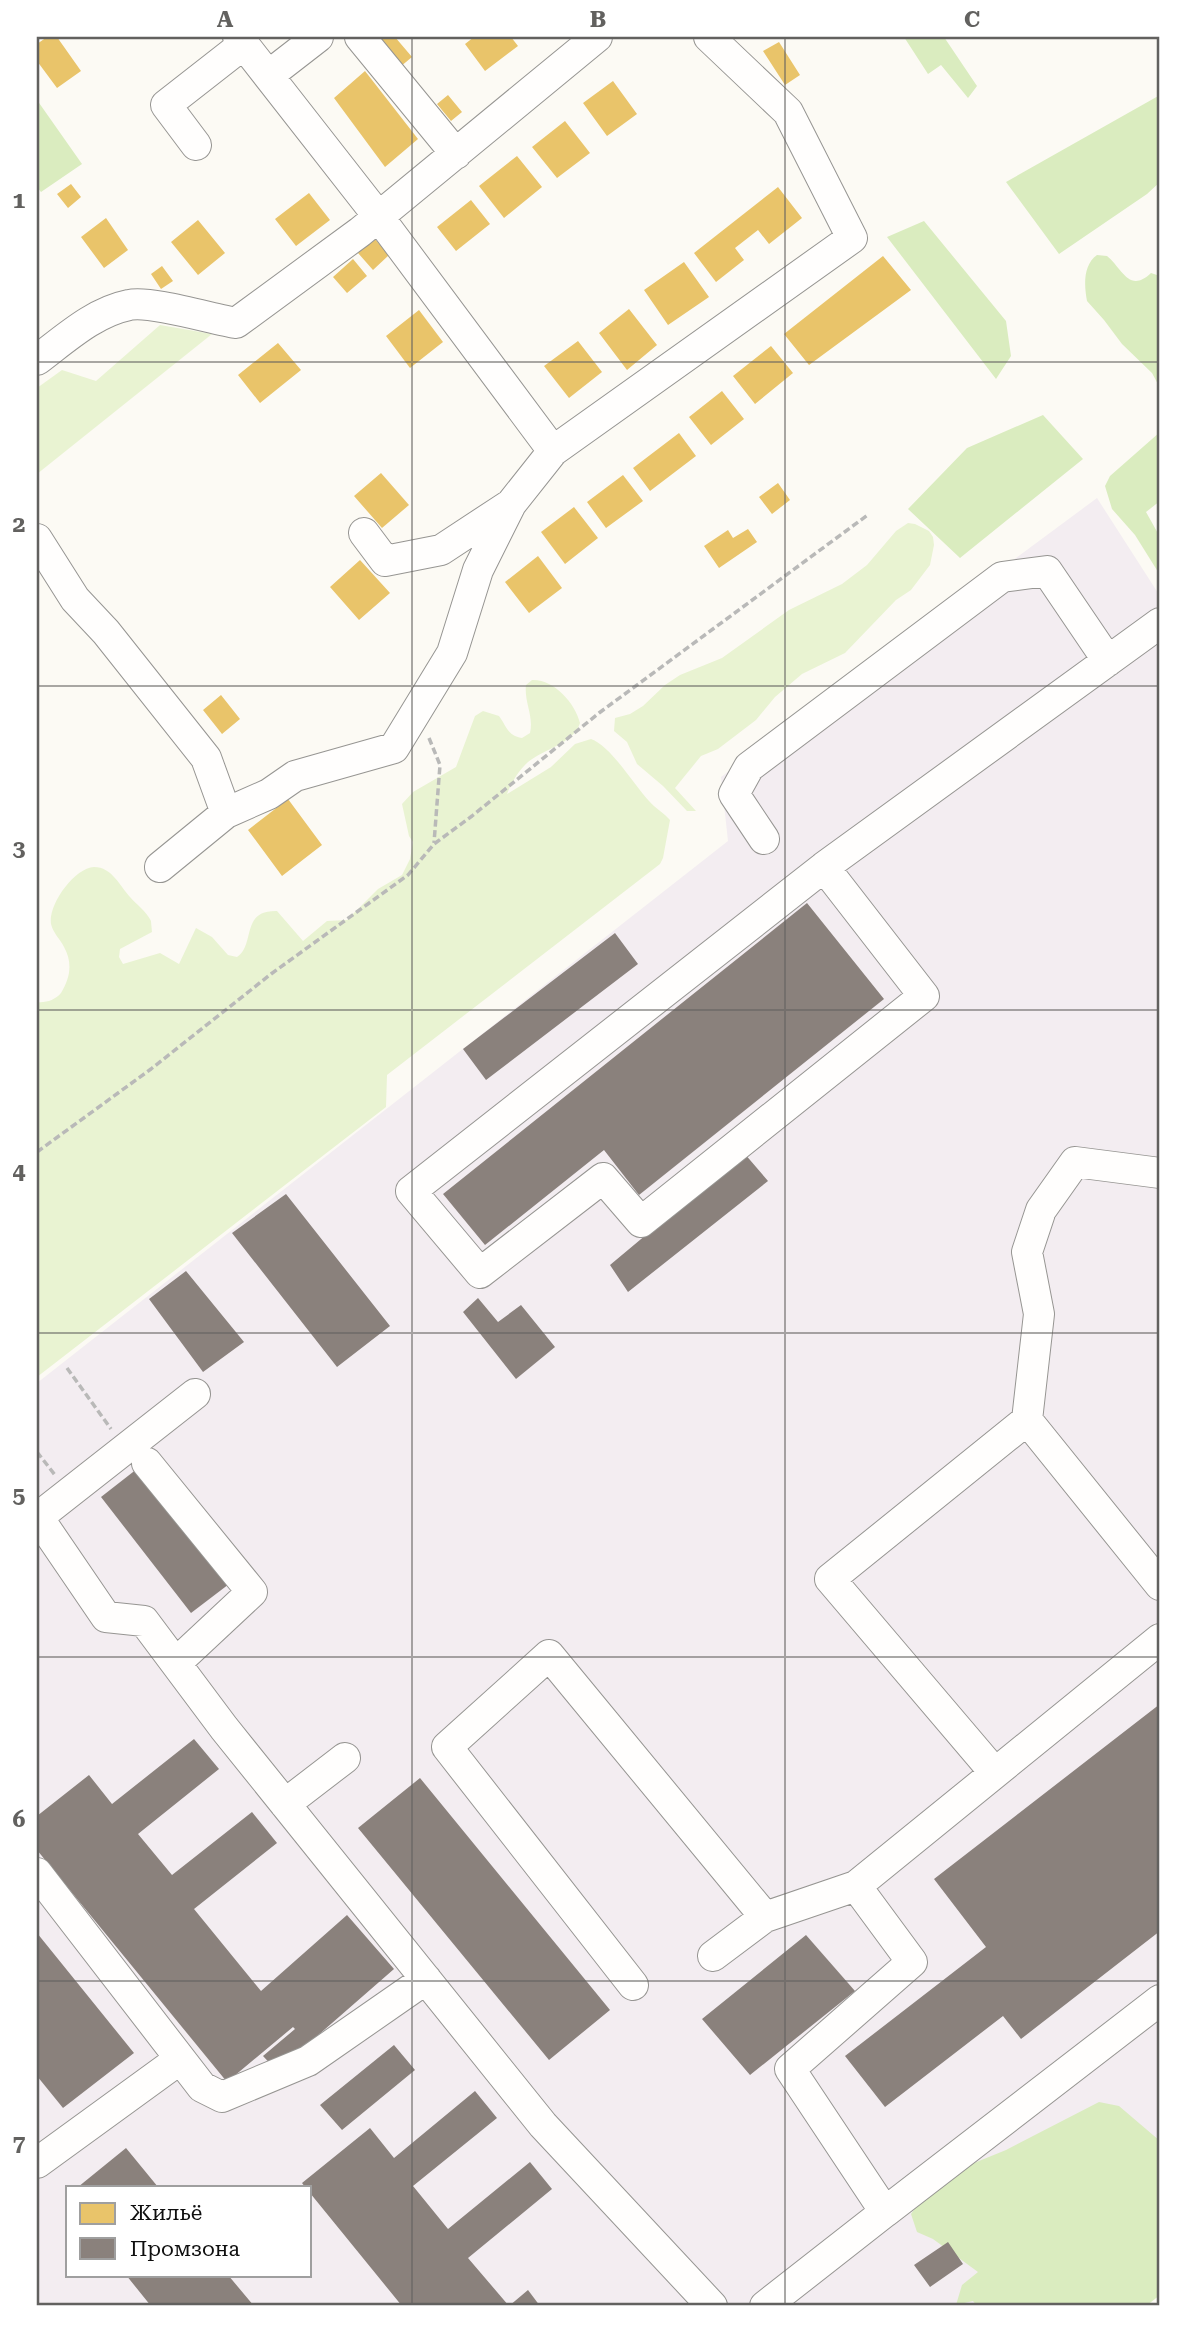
<svg xmlns="http://www.w3.org/2000/svg" width="1197" height="2343" font-family="'Roboto Serif',serif">
<style>
.industrial{fill:#f3edf1;fill-rule:evenodd}
.green{fill:#e9f3d2}
.forest{fill:#daecbf}
.homes{fill:#e9c46a}
.industry{fill:#8a817c}
.lines{fill:none;stroke-linecap:round;stroke-linejoin:round}
.minor-casing{stroke:#969592;stroke-width:32}
.path{stroke:#b9b9b8;stroke-width:3.5;stroke-dasharray:7 3.5;stroke-linecap:butt}
.minor{stroke:#fffefd;stroke-width:30}
.grid{fill:none;stroke:#62615f;stroke-width:2;stroke-opacity:0.55}
.neatline{fill:none;stroke:#62615f;stroke-width:2.5}
.grid-label{font-size:23px;text-anchor:middle;font-weight:bold;fill:#62615f}
</style>
<rect width="100%" height="100%" fill="#fcfaf4"/>
<path class="industrial" d="M1097,498L1160,596V2173L993,2306H37V1383L728,841L721,777ZM68,2187H310V2275H68Z"/>
<path class="green" d="M160,325L212,334L37,474V388L62,370L96,381Z
M908,523L915,524L929,531L933,537L934,545L930,565L911,590L896,600L845,653L802,674L775,697L756,720L718,749L701,756L675,788L696,811H687L663,786L637,764L627,742L614,731L615,718L630,714L643,706L665,685L680,675L722,658L789,610L842,584L867,565L896,531Z
M532,680C554,679 575,703 580,723C574,743 544,749 528,762C519,770 511,783 507,794L551,767L575,744L591,739C611,746 634,785 649,801C655,808 664,813 670,820L663,858L660,864L387,1075L386,1107L37,1377V1002C46,1003 55,1000 61,993C70,978 73,963 64,947C60,939 53,933 51,924C48,905 74,868 94,867C112,867 120,886 130,897C136,904 147,912 151,921C151,922 152,931 152,932L120,949L119,957L123,964L160,953L179,964L196,928L212,937L228,955L237,957C256,944 240,910 277,911L303,941L327,921L347,920L378,889L402,875L410,859L413,842L409,836L402,804L413,792L456,767L475,716L483,711L499,716C507,727 507,735 522,738L530,733C534,716 524,702 526,685Z"/>
<path class="forest" d="M904,37H944L977,86L968,98L941,65L928,74Z
M1160,95V182L1147,194L1059,254L1006,182Z
M37,100L82,164L41,192L37,187Z
M924,221L1006,321L1011,356L996,379L887,237Z
M1097,255L1107,256C1122,268 1129,294 1151,273L1160,276V388L1152,373L1122,344L1104,320L1087,301C1084,285 1083,265 1097,255Z
M1043,415L1083,459L960,558L908,509L967,448Z
M1160,432V501L1146,512L1160,537V575L1135,535L1112,509L1105,486L1110,476Z
M1099,2102L1119,2106L1160,2141V2295L1146,2306H977L973,2301L956,2305L962,2285L978,2272L933,2239L917,2232L911,2214L922,2198L952,2172L1006,2150Z"/>
<path class="homes" d="M47,37H57L81,71L57,88L37,61V44Z
M374,37H395L412,57L400,67Z
M474,37H511L518,46L485,71L465,44Z
M779,42L800,75L785,85L763,51Z
M365,71L418,139L385,167L334,98Z
M613,81L637,114L607,136L583,103Z
M448,95L462,112L451,121L437,104Z
M565,121L590,153L557,178L532,147Z
M517,156L542,187L504,218L479,186Z
M71,184L81,197L68,208L57,194Z
M778,187L802,218L769,244L758,230L735,248L744,260L716,282L694,253Z
M309,193L330,220L296,246L275,219Z
M471,200L490,224L456,251L437,227Z
M106,218L128,250L104,268L81,237Z
M198,220L225,253L198,275L171,242Z
M374,238L389,255L373,270L358,253Z
M883,256L911,290L809,365L784,334Z
M353,259L367,276L347,293L333,277Z
M684,262L709,297L668,325L644,290Z
M162,266L173,281L161,289L151,274Z
M629,309L657,345L627,370L599,333Z
M419,310L443,342L410,368L386,336Z
M578,341L602,372L569,398L544,366Z
M278,343L301,370L260,403L238,375Z
M771,346L793,373L755,404L733,376Z
M722,391L744,419L711,445L689,417Z
M679,433L696,456L650,491L633,468Z
M381,473L409,505L382,528L354,496Z
M623,475L643,501L606,528L587,502Z
M778,483L790,500L772,514L759,497Z
M574,507L598,538L565,564L541,532Z
M748,529L757,542L719,568L704,546L728,530L733,538Z
M538,556L562,588L529,613L505,582Z
M360,560L390,593L359,620L330,587Z
M221,695L240,719L222,734L203,710Z
M288,799L322,845L282,876L248,830Z"/>
<path class="industry" d="M807,903L884,999L639,1195L604,1150L485,1245L443,1194Z
M615,933L638,964L486,1080L463,1049Z
M744,1153L768,1181L628,1292L610,1265Z
M286,1194L390,1326L337,1367L232,1233Z
M186,1271L244,1342L203,1372L149,1299Z
M478,1298L498,1322L521,1305L555,1347L516,1379L463,1312Z
M142,1465L233,1581L191,1613L101,1497Z
M1160,1704V1931L1021,2039L1003,2016L885,2107L845,2056L986,1947L934,1879Z
M194,1739L219,1769L138,1834L172,1875L252,1812L277,1843L194,1909L261,1991L347,1915L394,1969L277,2071L263,2056L295,2029L293,2027L227,2082L37,1850V1816L89,1775L112,1804Z
M420,1778L610,2010L549,2060L358,1828Z
M37,1933L134,2053L63,2108L37,2076Z
M806,1935L855,1991L750,2075L702,2019Z
M394,2045L415,2070L342,2130L320,2105Z
M475,2091L497,2118L413,2186L448,2229L530,2162L552,2189L468,2258L509,2306L528,2290L540,2306H402L310,2193V2187H305L302,2183L370,2128L394,2158Z
M126,2148L158,2187H78Z
M948,2242L963,2264L930,2287L914,2265Z
M126,2275H228L254,2306H151Z"/>
<g class="lines">
<g class="minor-casing">
<path id="minor" d="M238,37L378,216L553,451L852,238L788,112L709,37
M360,37L456,154
M269,75L318,37
M196,145L166,105L244,44
M37,360C65,339 94,312 129,305C150,300 212,319 236,323L360,232L597,37
M364,533L385,561L441,550L511,504
M37,539L75,599L106,632L206,758L226,813
M764,839L734,794L749,767L1002,577L1047,571L1108,661
M160,867L226,813L269,794L295,776L394,748L452,653L478,570L511,504L553,451
M824,867L924,996L641,1222L603,1178L480,1273L411,1191L824,867L1160,623
M1160,1173L1075,1162L1041,1210L1027,1252L1039,1314L1027,1420L1160,1585
M147,1463L252,1592L176,1663
M37,1518L195,1394
M37,1524L44,1526L106,1617L144,1621L224,1728L543,2125L712,2306
M995,1773L830,1579L1027,1420
M285,1804L345,1758
M37,1873L202,2087L222,2097L308,2061L426,1979
M713,1956L765,1917
M633,1985L447,1747L549,1655L765,1917L856,1886
M37,2163L180,2059
M885,2212L1160,2000
M765,2306L885,2212L790,2069L912,1962L856,1886L1160,1639"/>
</g>
<path class="path" d="M429,738L440,765L434,843
M37,1152L151,1069L271,974L408,875L434,844L472,816L599,713L869,514
M67,1368L111,1429
M37,1452L55,1475"/>
<use href="#minor" class="minor"/>
</g>
<path class="grid" d="M412,37V2306M785,37V2306M37,362H1160M37,686H1160M37,1010H1160M37,1333H1160M37,1657H1160M37,1981H1160"/>
<rect width="1197" height="2343" fill="none" stroke="#ffffff" stroke-width="77"/>
<rect x="66" y="2186" width="245" height="91" fill="#ffffff" stroke="#9f9f9f" stroke-width="2"/>
<rect x="80" y="2203" width="35" height="21" fill="#e9c46a" stroke="#9f9f9f" stroke-width="2"/>
<text x="130" y="2220" font-size="21" fill="#0f0f0f">Жильё</text>
<rect x="80" y="2238" width="35" height="21" fill="#8a817c" stroke="#9f9f9f" stroke-width="2"/>
<text x="130" y="2256" font-size="21" fill="#0f0f0f">Промзона</text>
<rect x="38" y="38" width="1120" height="2266" class="neatline"/>
<g class="grid-label">
<text x="225" y="27">A</text>
<text x="598" y="27">B</text>
<text x="972" y="27">C</text>
<text x="19" y="208">1</text>
<text x="19" y="532">2</text>
<text x="19" y="856">3</text>
<text x="19" y="1179">4</text>
<text x="19" y="1503">5</text>
<text x="19" y="1827">6</text>
<text x="19" y="2151">7</text>
</g>
</svg>
